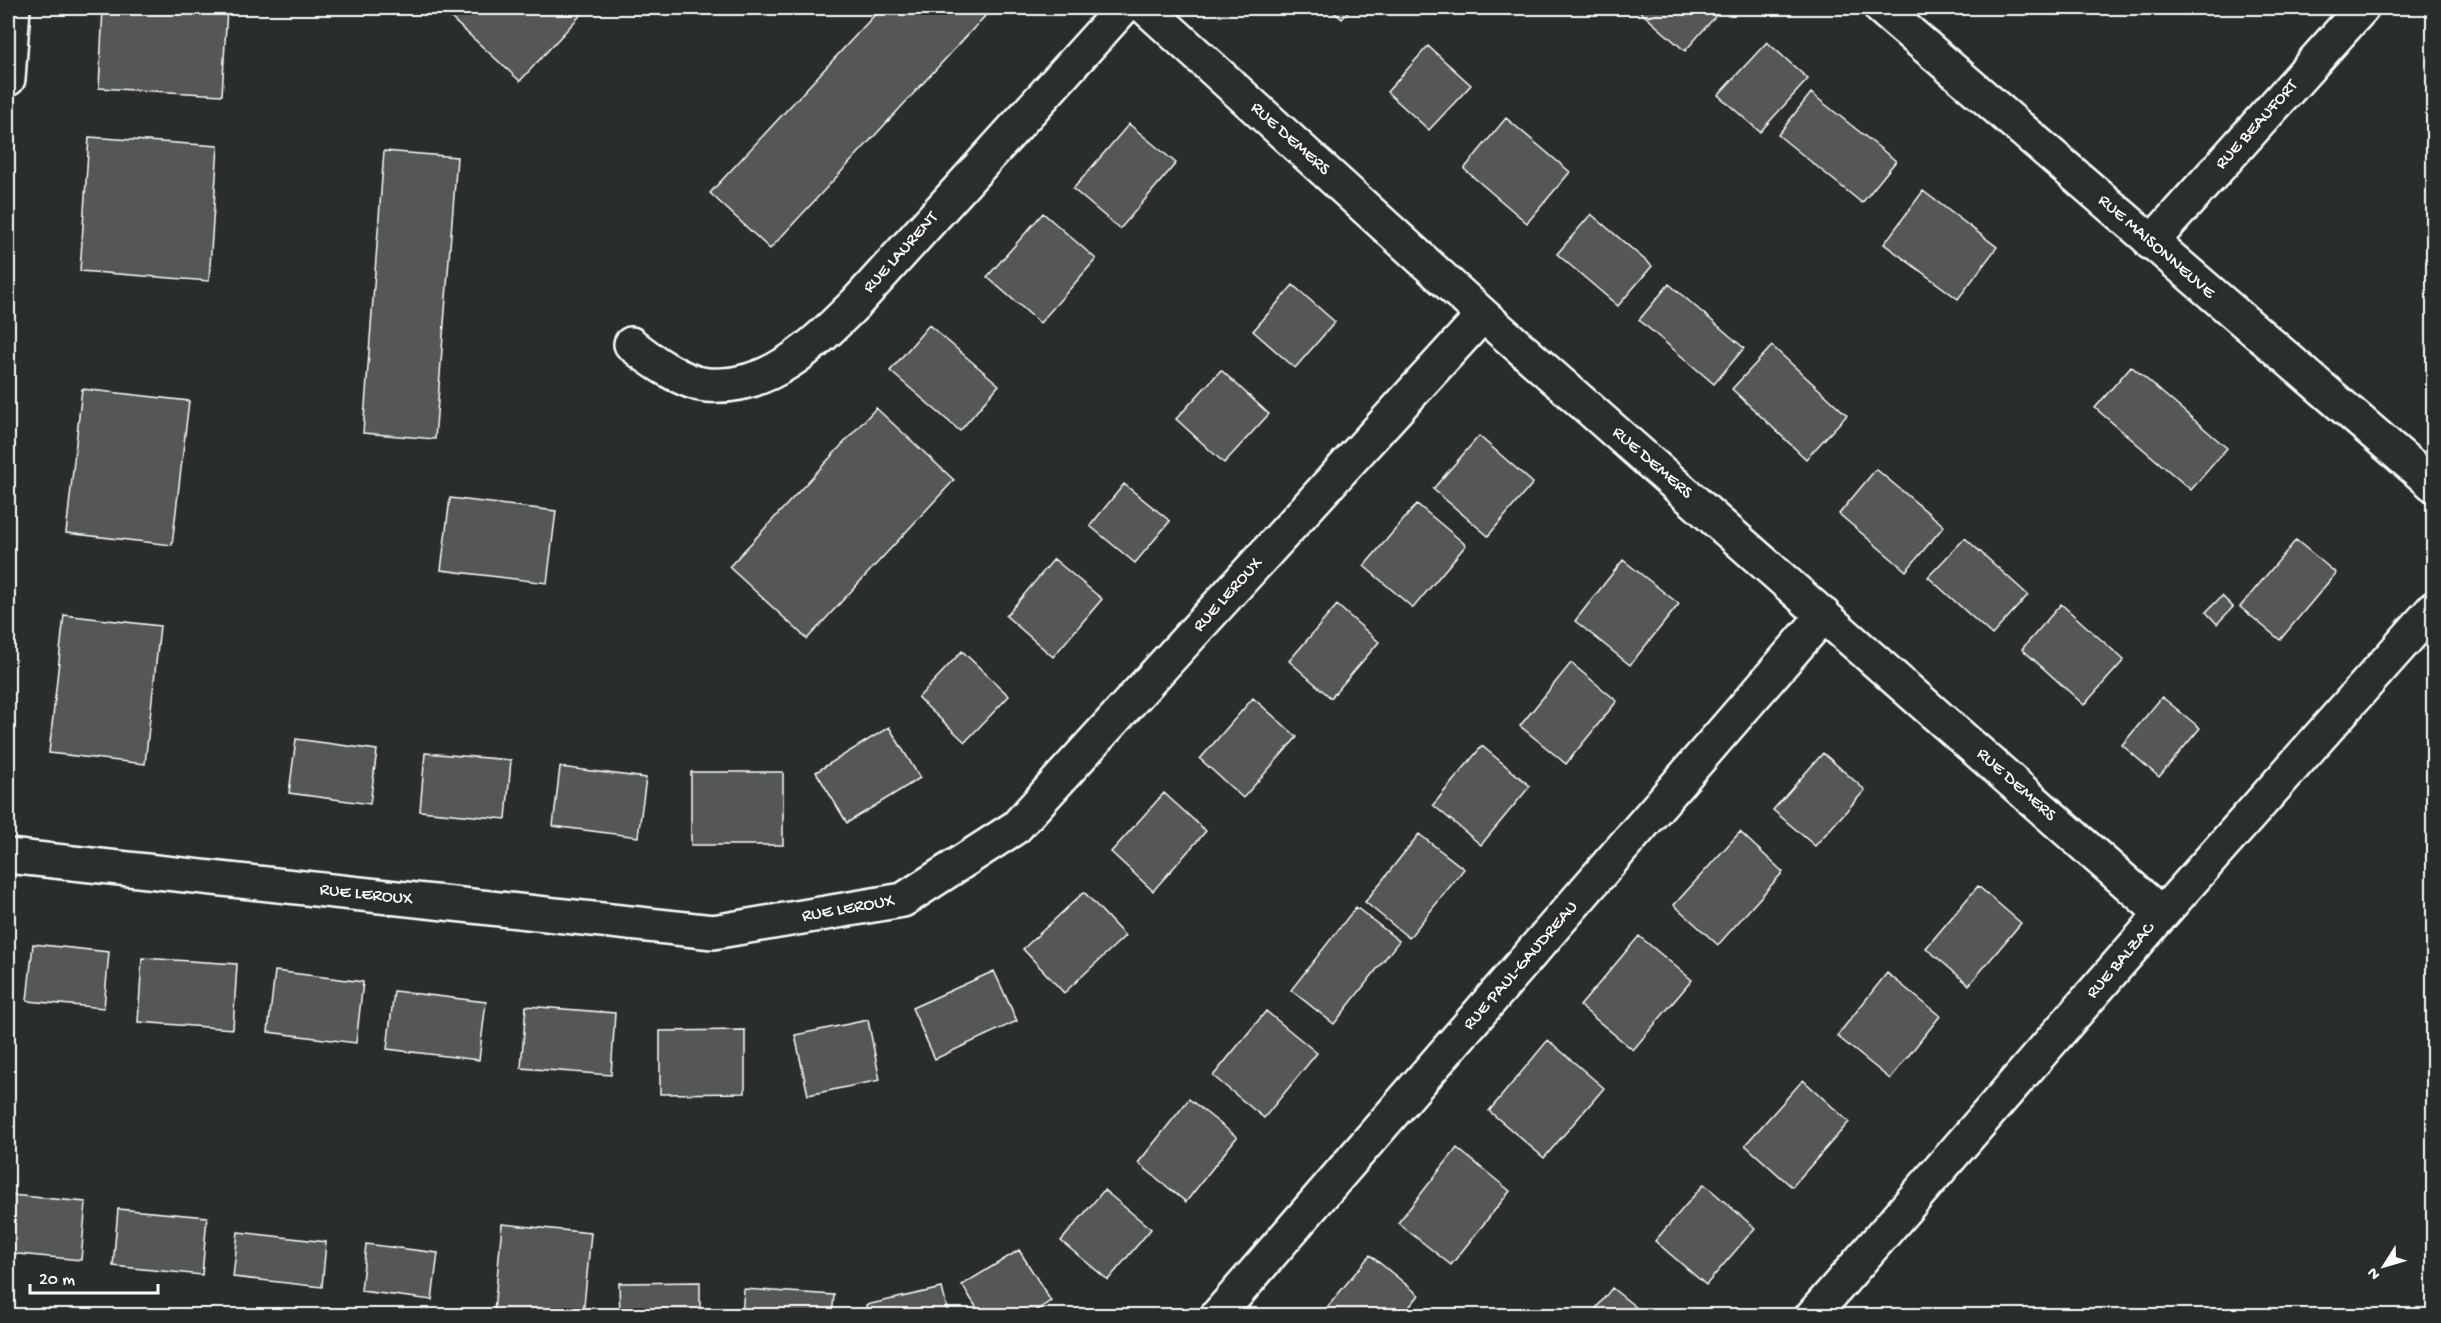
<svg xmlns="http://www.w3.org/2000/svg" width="2441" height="1323" font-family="'Gochi Hand',sans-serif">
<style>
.building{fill:#555758;stroke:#fff;stroke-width:1.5}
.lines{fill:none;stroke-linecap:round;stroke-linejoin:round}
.street-casing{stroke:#fff;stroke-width:38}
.street{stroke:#2a2d2e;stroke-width:33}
.labels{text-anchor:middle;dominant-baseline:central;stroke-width:6;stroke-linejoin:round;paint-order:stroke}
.street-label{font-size:18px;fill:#fff;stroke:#2a2d2e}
</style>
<rect width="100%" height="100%" fill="#2a2d2e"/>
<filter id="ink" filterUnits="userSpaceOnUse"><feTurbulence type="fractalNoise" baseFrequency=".0167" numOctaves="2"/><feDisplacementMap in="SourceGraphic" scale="12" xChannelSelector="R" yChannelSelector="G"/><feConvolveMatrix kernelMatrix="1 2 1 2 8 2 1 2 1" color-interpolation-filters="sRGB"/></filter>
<g filter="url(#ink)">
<path class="building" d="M103,8H227L222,95L99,88Z
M440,8H587L520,81Z
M881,8H976L985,16L770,249L710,193Z
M1329,8H1352L1342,19Z
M1636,8H1715L1720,11L1685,51Z
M1767,42L1808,79L1760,132L1718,95Z
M1428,46L1471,85L1429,130L1387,92Z
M1811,93L1896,161L1862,203L1778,135Z
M1506,118L1570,172L1527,223L1464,169Z
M1129,124L1176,163L1120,229L1073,189Z
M89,137L218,146L209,281L80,271Z
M384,151L457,157L435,439L363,433Z
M1923,191L1997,247L1958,299L1884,244Z
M1043,213L1096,259L1040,323L987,277Z
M1591,214L1652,266L1618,306L1557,254Z
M1669,284L1744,348L1714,384L1639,320Z
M1293,285L1335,322L1295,368L1253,331Z
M929,325L999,385L960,431L890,371Z
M1772,346L1847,415L1806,459L1732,389Z
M2131,366L2227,448L2191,490L2095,408Z
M1221,370L1269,414L1224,463L1176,419Z
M82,389L189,401L172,545L66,533Z
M876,408L954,480L807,639L729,567Z
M1479,436L1533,483L1488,536L1433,489Z
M1876,469L1944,526L1906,571L1839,514Z
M1124,484L1170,521L1135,563L1090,526Z
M450,498L556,511L547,583L441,570Z
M1417,504L1466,545L1413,608L1364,566Z
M1965,538L2028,595L1992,635L1928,577Z
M2296,540L2336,573L2280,640L2240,607Z
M1054,559L1102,599L1053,657L1006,616Z
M1623,560L1679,604L1630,665L1575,621Z
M2222,596L2233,607L2217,624L2206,612Z
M2061,604L2124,660L2084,705L2022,649Z
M1337,605L1379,642L1331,698L1289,661Z
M64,615L160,626L145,764L49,753Z
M962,651L1009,696L965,742L918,698Z
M1571,663L1617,701L1566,764L1520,726Z
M2162,697L2200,728L2159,777L2122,745Z
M1253,698L1297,737L1243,798L1200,759Z
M889,727L920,778L847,823L816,772Z
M296,739L377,750L370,804L289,793Z
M1482,746L1530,786L1481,845L1433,805Z
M425,753L511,760L506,819L420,811Z
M1823,753L1865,790L1815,846L1773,810Z
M560,767L646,778L638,837L553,826Z
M691,772H783V845H691Z
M1164,793L1206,831L1153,891L1111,852Z
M1740,832L1783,872L1718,945L1674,905Z
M1419,834L1464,869L1409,938L1365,902Z
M1978,886L2021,923L1969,985L1926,948Z
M1084,892L1125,936L1064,993L1023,949Z
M1356,907L1399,941L1334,1024L1291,990Z
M1639,936L1692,980L1633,1050L1580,1006Z
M33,944L109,952L104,1008L27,1001Z
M142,958L237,964L233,1029L138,1022Z
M275,971L363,982L356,1043L268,1032Z
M994,971L1017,1021L935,1059L912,1008Z
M1887,973L1940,1016L1890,1079L1837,1036Z
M394,991L486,1002L479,1060L387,1049Z
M526,1006L615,1013L611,1075L521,1068Z
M1266,1011L1317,1053L1264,1118L1213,1076Z
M868,1020L880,1080L808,1095L795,1035Z
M745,1030V1093L660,1094V1031Z
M1548,1040L1604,1088L1544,1158L1489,1111Z
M1803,1080L1849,1122L1792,1187L1745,1145Z
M1189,1099L1237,1137L1186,1202L1138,1163Z
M1457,1148L1510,1191L1451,1265L1398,1223Z
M1704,1184L1755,1228L1706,1285L1655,1241Z
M1104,1190L1151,1229L1108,1280L1061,1241Z
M11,1195L86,1202L81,1260L8,1253Z
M118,1209L207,1217L202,1275L113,1266Z
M502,1224L591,1233L583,1316H524L494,1312Z
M238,1232L326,1242L322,1287L233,1277Z
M366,1244L438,1253L432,1300L361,1291Z
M1019,1250L1051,1301L1028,1316H982L962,1285Z
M1370,1255L1419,1295L1402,1316H1320Z
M700,1282V1316H620L619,1283Z
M942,1288L949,1316H868L866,1305Z
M1612,1288L1647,1316H1590Z
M744,1289L834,1295L832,1316H742Z"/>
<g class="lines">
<g class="street-casing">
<path id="street" d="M1146,8L1483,315L2162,914
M1881,8L2434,485
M8,79L13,8
M2151,243L2362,8
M631,344C649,359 683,383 707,385C770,390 815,344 856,303L1123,8
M8,856L713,932L903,900L1016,827L1483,315
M1217,1316L1824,615
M1812,1316L2162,914L2434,608"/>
</g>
<use href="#street" class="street"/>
</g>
</g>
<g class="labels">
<g class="street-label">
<text transform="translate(2257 125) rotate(-48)">RUE BEAUFORT</text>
<text transform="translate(1290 139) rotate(42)">RUE DEMERS</text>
<text transform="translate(2156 247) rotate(41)">RUE MAISONNEUVE</text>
<text transform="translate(901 253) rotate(-48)">RUE LAURENT</text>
<text transform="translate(1652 463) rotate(41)">RUE DEMERS</text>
<text transform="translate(1228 595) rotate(-48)">RUE LEROUX</text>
<text transform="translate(2016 785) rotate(42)">RUE DEMERS</text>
<text transform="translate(366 895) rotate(6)">RUE LEROUX</text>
<text transform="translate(848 909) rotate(-10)">RUE LEROUX</text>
<text transform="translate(2121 961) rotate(-49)">RUE BALZAC</text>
<text transform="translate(1521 966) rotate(-49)">RUE PAUL-GAUDREAU</text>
</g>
</g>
<rect width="2441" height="1323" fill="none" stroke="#2a2d2e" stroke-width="30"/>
<rect x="15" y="15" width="2411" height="1293" fill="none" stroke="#fff" stroke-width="2" filter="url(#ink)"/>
<g transform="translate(2384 1266) rotate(233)" stroke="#2a2d2e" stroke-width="4.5" paint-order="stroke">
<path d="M0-4.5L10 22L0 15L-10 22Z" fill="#ffffff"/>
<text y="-9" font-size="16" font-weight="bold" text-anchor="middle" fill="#ffffff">N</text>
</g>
<path d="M30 1284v9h128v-9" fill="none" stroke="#ffffff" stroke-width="3"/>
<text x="39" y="1284" font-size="18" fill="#ffffff" stroke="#2a2d2e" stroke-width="4.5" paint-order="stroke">20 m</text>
</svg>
